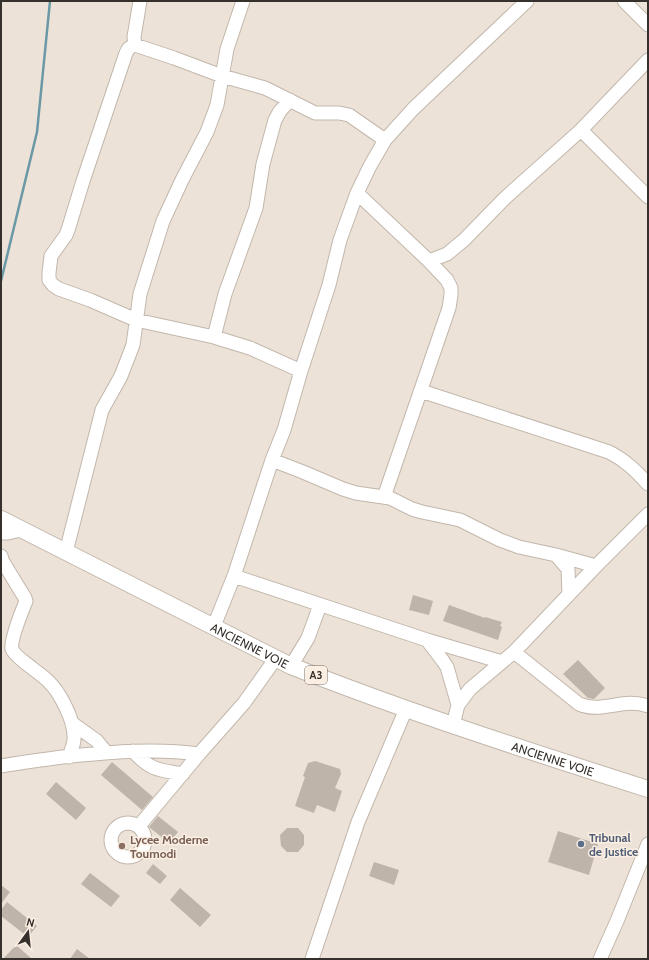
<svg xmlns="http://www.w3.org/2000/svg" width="649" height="960" font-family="Cabin,sans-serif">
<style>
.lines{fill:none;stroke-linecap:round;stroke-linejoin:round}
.stream{stroke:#6a98a5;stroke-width:2.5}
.building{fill:#bfb4aa}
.minor-casing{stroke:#c2b7ac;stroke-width:15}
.major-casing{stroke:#c2b7ac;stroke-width:18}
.minor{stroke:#fff;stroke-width:13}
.major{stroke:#fff;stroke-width:16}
.service-dot{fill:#5c6f8a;stroke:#fbefe4;stroke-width:1.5}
.education-dot{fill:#8d6e63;stroke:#fbefe4;stroke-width:1.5}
.labels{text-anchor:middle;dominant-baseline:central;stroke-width:3;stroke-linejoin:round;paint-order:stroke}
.shield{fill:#fbefe4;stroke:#706963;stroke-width:1}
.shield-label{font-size:11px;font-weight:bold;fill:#35302c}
.street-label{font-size:12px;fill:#35302c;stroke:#fbefe4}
.service-label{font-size:12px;font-weight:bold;fill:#4e5e75;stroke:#fbefe4;text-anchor:start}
.education-label{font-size:12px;font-weight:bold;fill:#785e54;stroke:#fbefe4;text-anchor:start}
</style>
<rect width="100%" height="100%" fill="#ede2d7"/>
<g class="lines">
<path class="stream" d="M1,281L37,132L50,1"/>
</g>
<path class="building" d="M413,595L433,601L429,615L409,610Z
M449,605L485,618V617L502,622L500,626L502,627L498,640L443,621Z
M578,660L605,688L594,699L588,698L563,674Z
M315,761L340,769L341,774L335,788L342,791L335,812L317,805L314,813L295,806L305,777L303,776L308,763Z
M112,762L153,797L142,810L101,775Z
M56,782L86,808L76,820L46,794Z
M158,816L178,832L169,843L149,827Z
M287,828H298L304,835V845L298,852H287L281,846L280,835Z
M558,831L598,844L589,875L548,862Z
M374,862L399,870L394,885L369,876Z
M153,864L167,876L160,884L146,873Z
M90,873L120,896L111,907L81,884Z
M1,885L10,892L1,904Z
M180,888L211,915L200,927L170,900Z
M7,902L37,926L28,937L1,916V910Z
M16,945L32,959H3Z
M77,949L90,959H70Z"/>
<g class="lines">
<g class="minor-casing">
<path id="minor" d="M624,1L648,25
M135,45L134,37L140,1
M581,130L648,197
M357,193L429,261L447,280L451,288V295L449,308L384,497
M429,261L447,254L464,240L505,198L581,130L648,60
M214,337L225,294L256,208L263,164L275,120L280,111L290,100
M301,371L250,348L214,337L136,320L90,300L59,289L53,285L49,280V273L51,256L66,235L68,230L83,181L124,59C126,53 127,47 135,45L174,58L222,76L265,88L315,113H339L349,115L385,140
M421,391L609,452C625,460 636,471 648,484
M272,460L303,472L343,489L356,493L390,498L412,509L422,512L460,520L500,540L519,547L556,555L596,566
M1,533H8L21,530
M66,552L102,410L121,376L133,345L140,294L163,221L182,180L207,132L217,105L227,49L243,1
M556,555L568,569L569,594
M1,556L3,562L25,598L26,601C22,611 10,640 12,649C14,655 27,664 32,668C37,672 43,676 48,681C60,692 74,720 74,736C75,743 71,750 69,757
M234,576L427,640L502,662
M214,626L234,576L272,460L284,430L301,371L329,285L340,240L357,193L370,166L385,140L413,109L527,1
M427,640L443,661L447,667L458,705
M514,652L579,704C602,714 623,697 648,706
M291,666L308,638L320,605
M72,723L97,741L106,752
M453,725L458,705L470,689L514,652L596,566L648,514
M133,751C150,770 158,770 183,774
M1,766C24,762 47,759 71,756C113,752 156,748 199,754
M111 840a17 17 0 1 1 34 0a17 17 0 1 1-34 0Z
M139,826L199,754L244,703L276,658
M312,959L358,822L406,709
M600,959L617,921L648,844"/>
</g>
<g class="major-casing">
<g id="major">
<path id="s1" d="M1,519L291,666C408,712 528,751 648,789"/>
</g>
</g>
<use href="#minor" class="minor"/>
<use href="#major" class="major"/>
</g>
<circle class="service-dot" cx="581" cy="844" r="4"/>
<circle class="education-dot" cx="122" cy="846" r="4"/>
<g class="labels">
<rect class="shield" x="305" y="666" width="22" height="18" rx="3"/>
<g class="shield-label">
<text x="316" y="675">A3</text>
</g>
<g class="street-label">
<text stroke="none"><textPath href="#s1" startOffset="279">ANCIENNE VOIE</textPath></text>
<text stroke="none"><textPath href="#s1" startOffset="603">ANCIENNE VOIE</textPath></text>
</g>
<g class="service-label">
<text x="589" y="837">Tribunal<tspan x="589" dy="14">de Justice</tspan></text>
</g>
<g class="education-label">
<text x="130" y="839">Lycee Moderne<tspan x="130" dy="14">Toumodi</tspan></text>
</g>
</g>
<rect width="649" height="960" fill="none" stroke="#35302c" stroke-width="4"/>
<g transform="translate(28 932) rotate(15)" stroke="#fbefe4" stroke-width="3" paint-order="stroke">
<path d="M0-3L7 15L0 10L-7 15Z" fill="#35302c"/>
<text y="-6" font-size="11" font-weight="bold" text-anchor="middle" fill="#35302c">N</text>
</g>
</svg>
